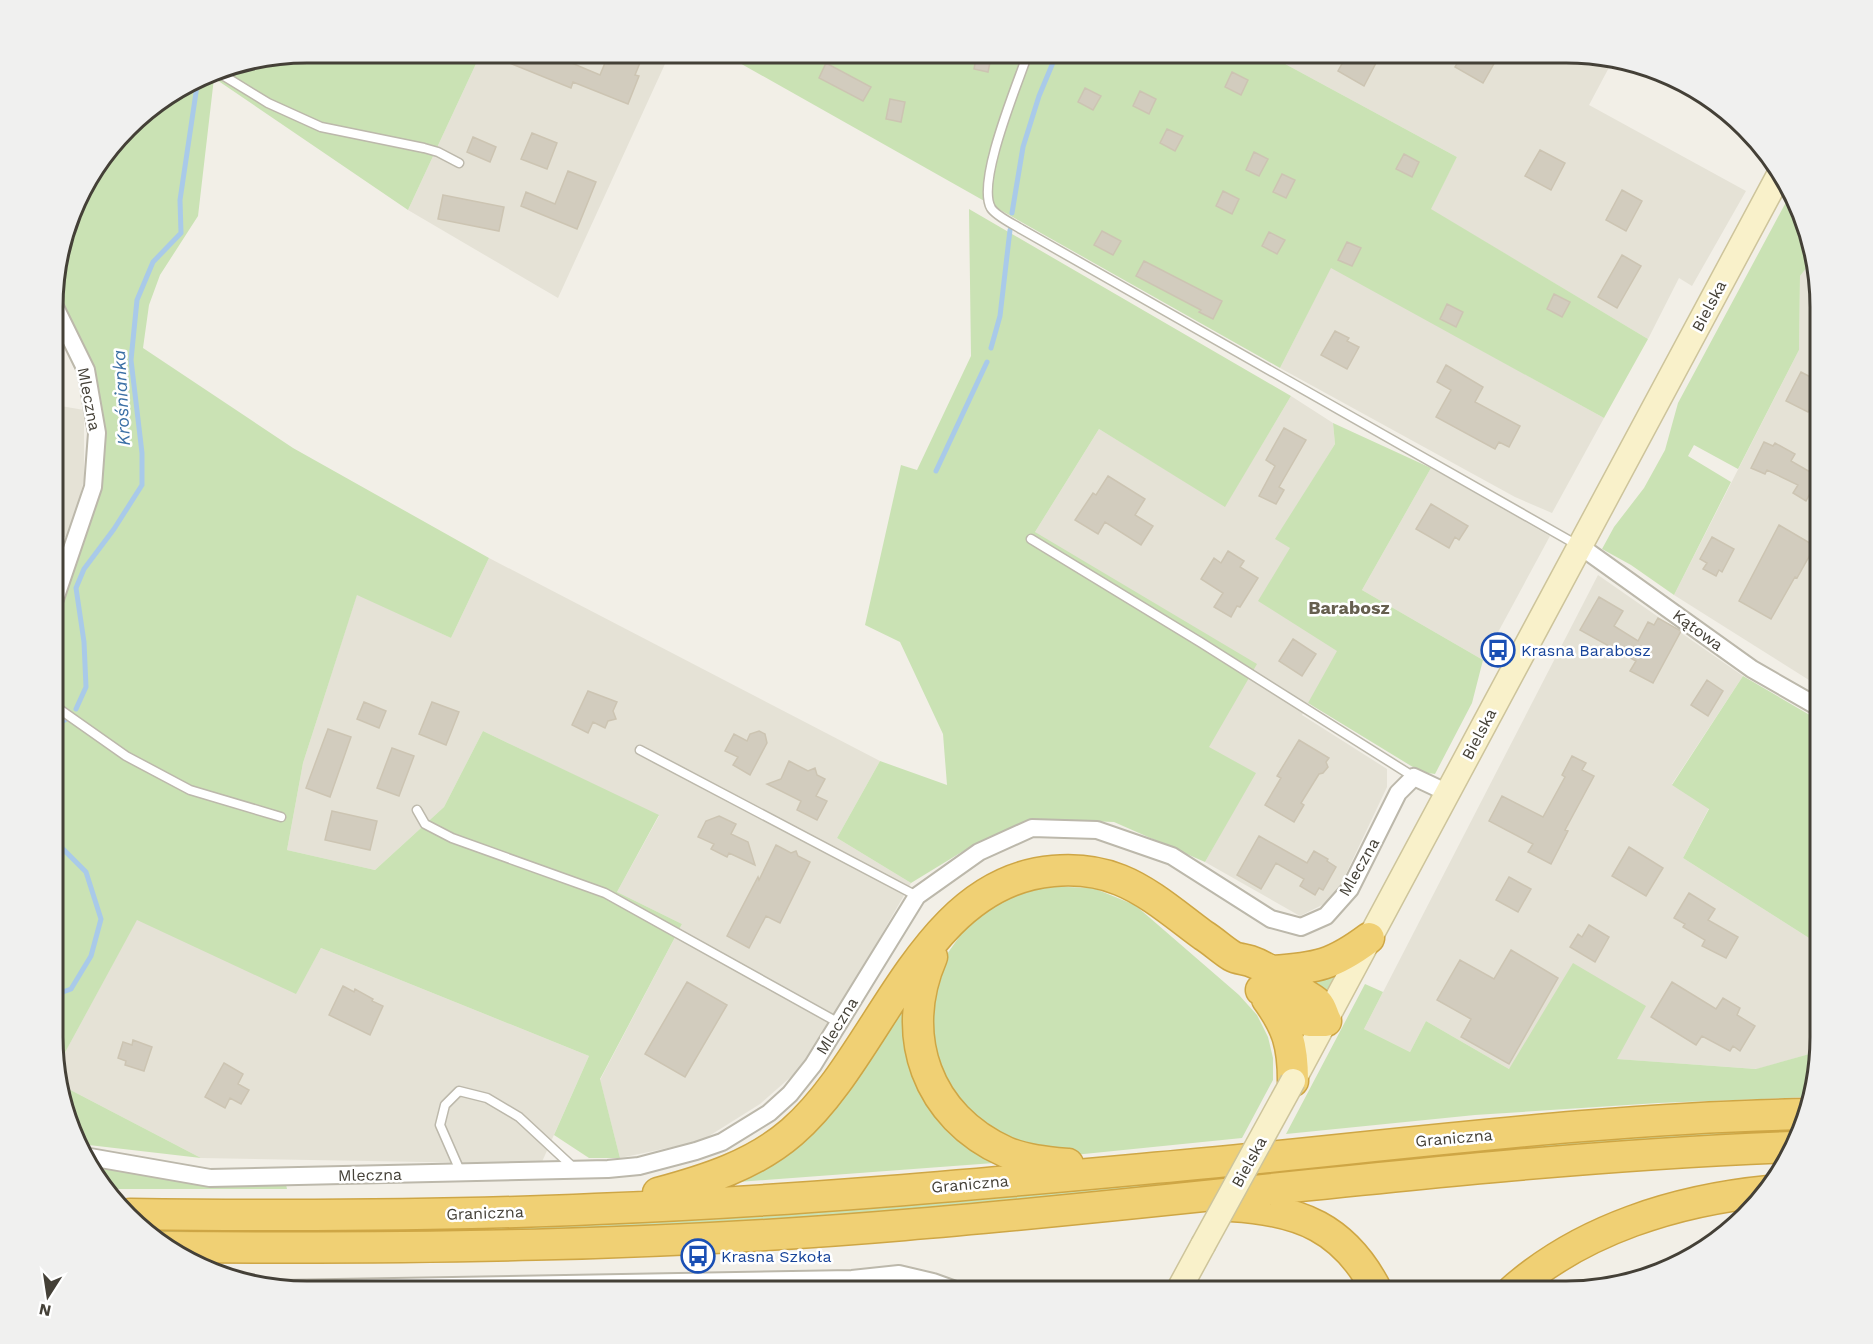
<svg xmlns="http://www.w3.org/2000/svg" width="1873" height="1344" font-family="'Work Sans',sans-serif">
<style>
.residential{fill:#e5e2d6}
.education{fill:#eae5d2}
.green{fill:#cae2b4}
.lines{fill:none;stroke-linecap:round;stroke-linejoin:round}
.stream{stroke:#a9cae9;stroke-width:5}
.building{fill:#d2ccbe;stroke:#ccc4b2;stroke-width:1.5}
.lane-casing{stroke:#bcb8ab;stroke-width:11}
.street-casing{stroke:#bcb8ab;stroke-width:20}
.secondary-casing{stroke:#cdc49b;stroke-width:27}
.highway-casing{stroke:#cea645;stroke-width:33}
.lane{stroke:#fff;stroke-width:8}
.street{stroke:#fff;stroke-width:16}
.secondary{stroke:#f9f1ca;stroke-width:24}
.highway{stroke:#f0d074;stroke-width:30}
.secondary-bridge-casing{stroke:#cdc49b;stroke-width:27;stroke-linecap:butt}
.secondary-bridge{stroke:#f9f1ca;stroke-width:24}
.labels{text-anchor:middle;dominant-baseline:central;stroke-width:5;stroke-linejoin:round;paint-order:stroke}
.street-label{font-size:16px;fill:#444037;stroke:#fff}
.transit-label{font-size:16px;fill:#164399;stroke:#fff;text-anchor:start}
.water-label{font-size:18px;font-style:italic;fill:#3b70a5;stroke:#fff}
.neighbourhood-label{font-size:18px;font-weight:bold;fill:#665f4f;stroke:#fff}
.rim{fill:none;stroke:#444037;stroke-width:3}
</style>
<rect width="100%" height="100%" fill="#f2efe7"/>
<path class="residential" d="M481,53H670L558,298L408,210Z
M1294,53H1583L1613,60L1589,105L1746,191L1692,286L1679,278L1648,339L1430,209L1457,157L1287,65Z
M1812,261L1820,290V687L1674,595L1799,350L1800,276Z
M1331,267L1604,418L1552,513L1515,497L1280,368Z
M1291,396L1333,423L1335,444L1276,539L1291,548L1338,652L1302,715L1387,769V787L1334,899L1300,916L1205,862L1255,773L1209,748L1035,532L1099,429L1225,506Z
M55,405L84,410V480L69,538L55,535Z
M1431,468L1550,536L1483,660L1362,590Z
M489,558L880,761L837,838L911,883L810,1060L760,1104L701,1141L620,1158L600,1080L682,924L617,892L659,816L483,731L444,807L375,870L287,850L303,763L357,594L451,638Z
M1598,575L1743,676L1672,784L1709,808L1683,858L1820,945V1051L1757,1069L1616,1059L1509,1069L1426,1021L1410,1052L1364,1029Z
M137,919L296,993L321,948L589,1056L541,1164L201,1158L59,1084L55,1071Z"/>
<path class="education" d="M774,1285V1291H606Z"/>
<path class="green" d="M307,53H481L408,210L214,78L198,216L160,275L149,305L143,348L293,448L489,558L451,638L357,595L303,763L287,850L375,870L444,807L483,731L659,815L617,892L682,924L600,1079L620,1158H589L554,1135L589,1056L321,948L296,994L137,920L55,1071V867L59,857L55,852V709L60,707L62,704L55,698V611L102,447L94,367L55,293V274L79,194L139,116L210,72Z
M722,53H1265L1457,157L1431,209L1648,339L1604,418L1331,268L1280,368Z
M1792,191L1812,261L1800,276L1799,350L1738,469L1694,445L1688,456L1731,482L1674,595L1631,565L1602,549L1614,527L1644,488L1665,450L1678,403Z
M969,209L1291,396L1225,507L1099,429L1035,532L1257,664L1209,747L1256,773L1205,862L1114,822L1031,819L965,850L911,883L837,838L880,761L947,785L943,734L900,642L865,625L901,465L917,470L971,356Z
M1333,423L1431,468L1362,590L1483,660L1472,703L1435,774L1421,772L1308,703L1337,651L1258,601L1290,548L1275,539L1335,444Z
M1743,676L1820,721V945L1683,858L1709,809L1672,785Z
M1042,886L1093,888L1135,905L1239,995L1257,1015L1268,1037L1273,1058V1080L1242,1138L1074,1155L1025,1146L979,1123L953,1097L936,1063L929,1033L932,994L942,961L967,926L1001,900Z
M1573,963L1646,1006L1617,1059L1756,1069L1820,1051L1811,1097L1658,1103L1475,1115L1286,1134L1365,984L1383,992L1364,1029L1410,1052L1426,1021L1509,1069Z
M1337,972L1325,996L1301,978Z
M909,991L907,1014L995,1160L994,1163L738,1182Z
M59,1084L201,1158L80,1144Z
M1803,1126L1798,1136L689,1228L259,1237L149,1236L140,1225L1490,1146Z
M86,1164L285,1180L287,1189H108Z
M774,1285H903L930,1291H775Z"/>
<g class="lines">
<path class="stream" d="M1012,213L1023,147L1039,96L1057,53
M991,348L1000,316L1010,230
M936,471L987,362
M76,709L86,687L84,642L76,588L84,569L114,529L142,485V453L131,360L137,300L153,262L181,233L180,200L198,79
M55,723L65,720
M55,841L86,872L101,919L91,956L71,989L55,995"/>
</g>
<path class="building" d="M485,53H548L600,75L605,63L609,64L614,53H644L635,75L639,76L628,104L573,82L571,88Z
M977,53H992L988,72L974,69Z
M1348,53H1362L1377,61L1364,86L1338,71Z
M1463,53H1500L1483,83L1455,67Z
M826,63L871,87L863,101L819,78Z
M1232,72L1248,80L1241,95L1225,87Z
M1085,88L1101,96L1093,110L1078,102Z
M1140,91L1156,99L1149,114L1133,106Z
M890,99L905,102L901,122L886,119Z
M1167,129L1183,136L1175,151L1160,143Z
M532,133L557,143L547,169L521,159Z
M473,137L496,147L490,162L467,152Z
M1540,150L1565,163L1551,190L1525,176Z
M1254,152L1268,159L1259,176L1246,170Z
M1404,154L1419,162L1412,177L1396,169Z
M568,171L596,182L577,229L521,206L526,192L555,204Z
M1282,174L1295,180L1286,198L1273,192Z
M1622,190L1642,201L1626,231L1606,220Z
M1223,191L1239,199L1232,214L1216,206Z
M443,195L504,207L499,231L438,219Z
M1102,231L1121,241L1113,255L1094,245Z
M1269,232L1285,240L1277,254L1262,246Z
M1347,242L1361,248L1352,266L1338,260Z
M1622,255L1641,266L1617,308L1598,297Z
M1144,261L1222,301L1213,319L1199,312L1201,310L1136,276Z
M1554,294L1570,302L1562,317L1547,309Z
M1447,304L1463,312L1456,327L1440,319Z
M1335,331L1349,338L1347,341L1359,347L1347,369L1321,355Z
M1446,365L1483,387L1475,402L1520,426L1509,447L1499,442L1495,449L1436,417L1451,390L1437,382Z
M1801,372L1820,382V392L1808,412L1786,401Z
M1284,428L1306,440L1279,487L1284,490L1276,504L1259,496L1275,466L1266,460Z
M1764,442L1773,446L1775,443L1795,454L1791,461L1819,477L1806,501L1793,493L1798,485L1767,470L1765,474L1751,468Z
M1108,476L1145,499L1135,515L1153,526L1141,545L1105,522L1098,534L1075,520L1093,493L1096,495Z
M1431,504L1468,526L1459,540L1455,537L1449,548L1416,529Z
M1779,525L1815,546L1797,578L1795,577L1771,619L1739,601Z
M1712,537L1734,549L1722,572L1719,570L1716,576L1703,569L1707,563L1700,559Z
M1228,551L1244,561L1240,567L1258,578L1240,607L1237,606L1231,617L1214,607L1223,593L1201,579L1214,558L1221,563Z
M1599,597L1623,611L1614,626L1638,641L1648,622L1654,625L1658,618L1681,631L1653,683L1630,671L1636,661L1580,630Z
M1293,639L1316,654L1302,676L1279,661Z
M1707,680L1723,691L1708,716L1691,705Z
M588,691L617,702L613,711L616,719L608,721L605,728L593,722L588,733L572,725Z
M364,702L386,711L379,728L357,719Z
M432,702L459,712L446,745L419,734Z
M328,729L351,737L330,797L306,788Z
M759,731L765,734L767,743L750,775L733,765L738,757L725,751L734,734L747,741L750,734Z
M1299,740L1329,758L1326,762L1328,767L1323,773L1319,774L1301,803L1304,805L1294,822L1265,805L1281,778L1277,776Z
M392,748L414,756L399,796L377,788Z
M1572,756L1586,763L1582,770L1594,776L1565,830L1568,831L1551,864L1528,852L1533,844L1489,821L1502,796L1543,817L1565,777L1562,775Z
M789,761L808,771L815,768L817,775L825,779L816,796L827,801L817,820L797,810L801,801L767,784L781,779Z
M332,811L377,821L370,850L325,840Z
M719,816L736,824L731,834L748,842L755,865L729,853L727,857L711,849L714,844L698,837L706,821Z
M1259,836L1307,863L1314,851L1328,859L1327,861L1336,867L1323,890L1319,888L1315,895L1300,886L1304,879L1276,863L1261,889L1237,875Z
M776,845L791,853L796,851L798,856L810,862L780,923L766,916L749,948L727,936L758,877L759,880Z
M1629,847L1663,868L1646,896L1612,876Z
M1509,877L1531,889L1518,912L1496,900Z
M1689,893L1715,909L1708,920L1738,937L1726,958L1702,946L1705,940L1683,927L1685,924L1674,918Z
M1589,925L1609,937L1595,962L1570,947L1578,934L1582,937Z
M1511,950L1558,978L1509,1064L1461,1037L1471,1019L1437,1000L1460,960L1494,979Z
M687,982L727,1005L685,1077L645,1054Z
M1672,982L1716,1009L1723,998L1740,1008L1737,1015L1755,1026L1740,1051L1733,1046L1730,1051L1702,1036L1696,1045L1651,1017Z
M343,986L354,992L355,989L373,999L372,1001L383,1006L370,1035L329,1015Z
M133,1040L152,1047L144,1071L125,1065L126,1061L118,1058L123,1042L132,1045Z
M224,1063L243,1074L238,1084L249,1090L241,1104L230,1098L225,1108L205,1097Z"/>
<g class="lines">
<g class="lane-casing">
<path id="lane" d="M1028,53C1018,83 976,182 991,208C996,216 1013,224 1021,229L1579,546
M216,71L268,103L321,127L424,148L438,152L459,163
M1031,539L1200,642L1414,777
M55,706L126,756L190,790L281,817
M640,750L917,896
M417,810L425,824L452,838L605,893L839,1023
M461,1173L440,1125L445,1105L459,1091L487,1098L519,1117L575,1169"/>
</g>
<g class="street-casing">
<path id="street" d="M55,307L86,370L97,433L93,487L55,599
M1580,546L1752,669L1820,708
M84,1156L210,1178L608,1169L639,1166L696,1151L722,1142L769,1113L790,1094L813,1065L917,896L979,852L1032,828L1097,830L1172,856L1271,919L1301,927L1326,916L1350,889L1398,793L1414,777L1448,793
M278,1289L852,1279L899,1274L933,1282L958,1291"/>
</g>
<g class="secondary-casing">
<path id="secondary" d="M1293,1081L1779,175
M1178,1291L1203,1245"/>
</g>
<g class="highway-casing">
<path id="highway" d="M932,957C898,1035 927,1117 1006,1152C1025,1160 1047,1162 1068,1164
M1272,971C1317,968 1333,965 1369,938
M1267,999C1288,1028 1293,1046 1293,1081
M658,1193C706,1180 754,1165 792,1132C881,1055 921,882 1053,871C1076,869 1098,871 1120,880C1150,892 1177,916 1203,935C1213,941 1222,950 1232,956C1237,959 1244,959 1250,961C1270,968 1286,981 1304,994C1308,997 1315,1000 1318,1004C1322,1008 1323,1016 1326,1021H1309L1261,990
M1231,1206C1300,1210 1345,1228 1377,1291
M130,1214C285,1216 440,1216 595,1209C778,1202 960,1186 1143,1169C1364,1150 1585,1118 1808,1114
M167,1247C413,1249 659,1246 904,1225C1200,1201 1495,1158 1792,1147
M1512,1291C1582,1229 1677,1200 1769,1191"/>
</g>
<use href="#lane" class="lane"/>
<use href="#street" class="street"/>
<use href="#secondary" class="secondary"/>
<use href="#highway" class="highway"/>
<g class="secondary-bridge-casing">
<path id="secondary-bridge" d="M1203,1245L1293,1081"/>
</g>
<use href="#secondary-bridge" class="secondary-bridge"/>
</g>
<defs>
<g id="bus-ring" transform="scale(1.725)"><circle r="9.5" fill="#fff" stroke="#1a4fb4" stroke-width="1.5"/><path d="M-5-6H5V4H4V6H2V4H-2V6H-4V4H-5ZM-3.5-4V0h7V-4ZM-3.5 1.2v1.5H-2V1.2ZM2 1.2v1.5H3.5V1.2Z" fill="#1a4fb4"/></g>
</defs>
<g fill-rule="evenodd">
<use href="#bus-ring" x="1498" y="650"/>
<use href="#bus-ring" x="698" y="1256"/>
</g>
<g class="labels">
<g class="street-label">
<text transform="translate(1709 306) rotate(-62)">Bielska</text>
<text transform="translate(89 399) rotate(79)">Mleczna</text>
<text transform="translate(1698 630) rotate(36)">Kątowa</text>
<text transform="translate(1479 734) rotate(-62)">Bielska</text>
<text transform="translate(1359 867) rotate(-60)">Mleczna</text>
<text transform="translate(837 1026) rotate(-58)">Mleczna</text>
<text transform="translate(1454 1138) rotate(-5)">Graniczna</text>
<text transform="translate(1249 1162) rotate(-61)">Bielska</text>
<text transform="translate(370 1175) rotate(-1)">Mleczna</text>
<text transform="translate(970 1184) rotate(-5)">Graniczna</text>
<text transform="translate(485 1213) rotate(-2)">Graniczna</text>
</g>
<g class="transit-label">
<text x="1521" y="650">Krasna Barabosz</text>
<text x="721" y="1256">Krasna Szkoła</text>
</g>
<g class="water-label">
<text transform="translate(121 398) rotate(-93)">Krośnianka</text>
</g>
<g class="neighbourhood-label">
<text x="1349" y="607">Barabosz</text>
</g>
</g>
<path d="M0 0H1873V1344H0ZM307 63H1566A244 244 0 0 1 1810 307V1037A244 244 0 0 1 1566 1281H307A244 244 0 0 1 63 1037V307A244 244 0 0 1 307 63Z" fill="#f0f0ef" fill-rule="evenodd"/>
<path class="rim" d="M307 63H1566A244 244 0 0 1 1810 307V1037A244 244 0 0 1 1566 1281H307A244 244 0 0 1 63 1037V307A244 244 0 0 1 307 63Z"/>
<g transform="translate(48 1296) rotate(192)" stroke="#ffffff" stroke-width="4.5" paint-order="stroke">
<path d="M0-4.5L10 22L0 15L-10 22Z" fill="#444037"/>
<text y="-9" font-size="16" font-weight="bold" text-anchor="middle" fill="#444037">N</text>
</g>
</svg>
